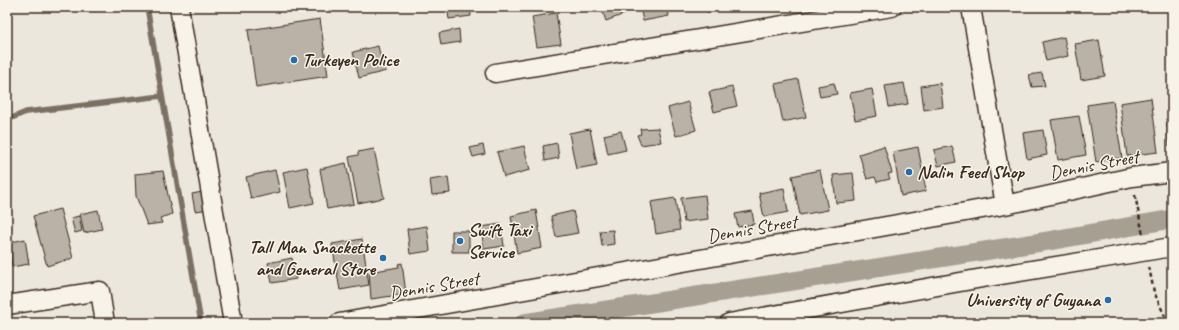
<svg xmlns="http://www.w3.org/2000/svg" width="1179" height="330" font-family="Caveat,sans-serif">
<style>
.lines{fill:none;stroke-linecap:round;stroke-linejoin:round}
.stream{stroke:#7c7064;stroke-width:5.5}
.canal{stroke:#a89f93;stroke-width:19}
.building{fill:#bab2a7;stroke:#3b2a1e}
.minor-casing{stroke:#3b2a1e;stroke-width:21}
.path{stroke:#3b2a1e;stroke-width:2.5;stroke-dasharray:4 3;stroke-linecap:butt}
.minor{stroke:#f7f3e8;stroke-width:18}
.poi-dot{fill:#1f6fb2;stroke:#f7f3e8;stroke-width:1.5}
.labels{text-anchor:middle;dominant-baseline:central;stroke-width:3;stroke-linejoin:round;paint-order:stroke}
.poi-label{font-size:19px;font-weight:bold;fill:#3b2a1e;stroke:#f7f3e8;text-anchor:start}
.street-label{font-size:19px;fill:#3b2a1e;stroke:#f7f3e8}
</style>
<rect width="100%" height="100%" fill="#ece7dc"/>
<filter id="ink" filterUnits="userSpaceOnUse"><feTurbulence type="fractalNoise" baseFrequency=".025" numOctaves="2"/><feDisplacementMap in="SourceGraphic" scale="8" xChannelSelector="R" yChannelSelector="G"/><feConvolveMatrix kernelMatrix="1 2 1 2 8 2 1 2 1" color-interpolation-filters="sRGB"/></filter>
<g filter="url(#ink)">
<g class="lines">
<path class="stream" d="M147,7L201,323
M7,120L26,112L162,96"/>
<path class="canal" d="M524,323L1048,241L1172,219"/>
</g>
<path class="building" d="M447,7H470L471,16L449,19Z
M490,7H509V8L491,11Z
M601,7H625L627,13L606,21Z
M640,7H667L669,16L643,21Z
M678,7H698L699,8L679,11Z
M707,7H729V9L707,12Z
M556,13L561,44L537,47L532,17Z
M320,19L328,76L256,87L248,30Z
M459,29L460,42L441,45L439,33Z
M1064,37L1068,56L1046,61L1042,42Z
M1099,40L1105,76L1081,80L1075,44Z
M378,46L381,59H384L386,71L359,78L353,52Z
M1042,73L1045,86L1032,87L1029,75Z
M798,79L806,117L783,122L775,84Z
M834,83L837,94L820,97L818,86Z
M904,83L908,104L889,107L885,86Z
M940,83L943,107L924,110L921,86Z
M732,87L737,106L714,112L709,92Z
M872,89L877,116L855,120L850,93Z
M1151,98L1158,152L1127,156L1120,103Z
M1113,101L1122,158L1096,162L1087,105Z
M688,102L696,130L676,136L668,108Z
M1079,116L1086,155L1058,160L1051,120Z
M1167,123H1172V146H1169Z
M658,128L661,142L641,145L637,135L641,134L640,129Z
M590,129L597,165L576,169L569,133Z
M1043,130L1047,155L1027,159L1023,133Z
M621,131L626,150L608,154L604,135Z
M557,143L559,158L545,161L543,146Z
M483,145L485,154L473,157L470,148Z
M524,146L530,170L504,177L497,152Z
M884,146L892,173L888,174L890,179L877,182L875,177L867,179L859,154Z
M952,146L956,162L938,166L934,150Z
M918,147L926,191L901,196L893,152Z
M374,149L384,198L358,203L349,157L358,155V152Z
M346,163L354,204L327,209L320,169Z
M307,167L314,203L290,208L283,172Z
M275,170L280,192L251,199L246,177Z
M820,170L828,210L800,215L792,176Z
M163,171L172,214L160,218L162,223L147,225L136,196L135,174Z
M853,173L856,201L836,203L833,175Z
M448,177L450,193L432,195L430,180Z
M784,188L788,212L764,217L759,193Z
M207,191L210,209L195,211L192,194Z
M705,195L708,219L684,222L681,198Z
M675,198L680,230L656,234L651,202Z
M60,209L73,258L47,266L33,216Z
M98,210L102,229L84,233L80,214Z
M536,210L542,248L517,253L511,216Z
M573,211L578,233L556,237L551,216Z
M752,211L754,224L738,227L735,214Z
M79,216L82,231L75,233L71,218Z
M501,224L504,246L484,249L481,227Z
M427,226L430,251L410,254L407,229Z
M613,230L614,244L602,246L600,231Z
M452,231H469V252H452Z
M25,239L29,264L12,267L8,243Z
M362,239L369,285L340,290L332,244Z
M292,258L296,279L272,283L268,263Z
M402,263L406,294L371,299L369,272L399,267L398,264Z"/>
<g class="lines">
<g class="minor-casing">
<path id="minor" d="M179,7L233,323
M971,7L1005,205
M495,73L892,7
M7,305L100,291L105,323
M339,323L1005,205L1132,177L1172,172
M729,323L977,279L1172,247"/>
</g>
<path class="path" d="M1135,195L1143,235
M1149,267L1154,292L1168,323"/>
<use href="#minor" class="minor"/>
</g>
</g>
<g class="poi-dot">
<circle cx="294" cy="60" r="4"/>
<circle cx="909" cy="172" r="4"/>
<circle cx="460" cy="241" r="4"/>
<circle cx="383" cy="258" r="4"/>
<circle cx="1108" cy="300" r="4"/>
</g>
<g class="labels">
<g class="poi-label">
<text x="302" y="60">Turkeyen Police</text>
<text x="917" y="172">Nalin Feed Shop</text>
<text x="468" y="230">Swift Taxi<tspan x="468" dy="22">Service</tspan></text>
<text x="375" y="247" text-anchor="end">Tall Man Snackette<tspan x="375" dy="22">and General Store</tspan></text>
<text x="1100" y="300" text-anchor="end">University of Guyana</text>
</g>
<g class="street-label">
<text transform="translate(1094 165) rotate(-11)">Dennis Street</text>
<text transform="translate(752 229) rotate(-10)">Dennis Street</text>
<text transform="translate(434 286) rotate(-10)">Dennis Street</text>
</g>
</g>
<rect width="1179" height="330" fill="none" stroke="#f7f3e8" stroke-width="24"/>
<rect x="12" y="12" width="1155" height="306" fill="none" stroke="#3b2a1e" stroke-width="1.5" filter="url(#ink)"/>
</svg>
